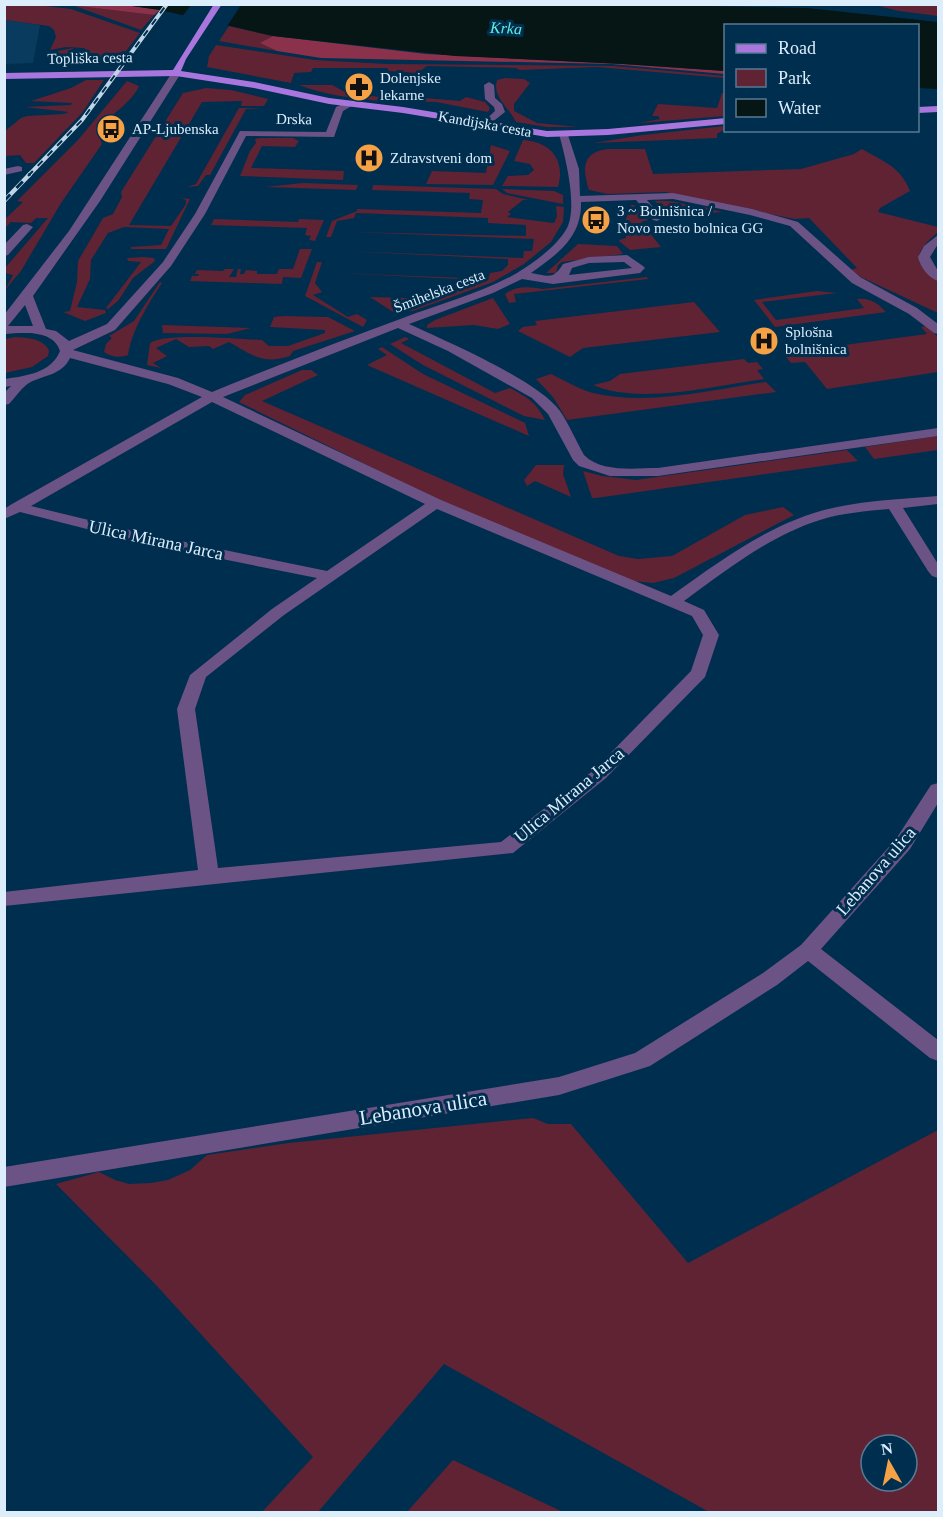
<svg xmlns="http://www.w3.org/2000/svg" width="943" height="1517" font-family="'Times New Roman',serif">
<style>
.built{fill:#093b5f}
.green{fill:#5f2334;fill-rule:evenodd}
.forest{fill:#8b314c}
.water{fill:#051614}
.pier{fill:#002e4e}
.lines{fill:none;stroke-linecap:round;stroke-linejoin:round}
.minor{fill:#6b5385;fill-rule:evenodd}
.major{fill:#a976de;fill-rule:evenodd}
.rail-far1-casing{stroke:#bfd4e5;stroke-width:4}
.rail-casing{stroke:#bfd4e5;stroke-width:4.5}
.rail-far1{stroke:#002e4e;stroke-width:2;stroke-dasharray:7;stroke-linecap:butt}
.rail{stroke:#002e4e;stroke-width:3;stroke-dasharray:9;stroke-linecap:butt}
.labels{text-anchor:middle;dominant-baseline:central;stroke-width:6;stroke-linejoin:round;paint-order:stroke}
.far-street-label{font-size:15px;fill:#dcedfc;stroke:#002e4e}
.far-poi-label{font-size:15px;fill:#dcedfc;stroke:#002e4e;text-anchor:start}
.far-water-label{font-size:16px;font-style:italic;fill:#60ecdd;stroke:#002e4e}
.street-label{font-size:18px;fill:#dcedfc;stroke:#002e4e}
.near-street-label{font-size:21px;fill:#dcedfc;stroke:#002e4e}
</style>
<rect width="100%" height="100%" fill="#002e4e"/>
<path class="built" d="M5,20L40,25L33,63L5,64Z"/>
<path class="green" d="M5,4L37,5L71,9L140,33L116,64H90L52,52L73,48L72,50L77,54L88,52L84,48L66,47L50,50L56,37L54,30L49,26L5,20Z
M72,5L154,15L141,30Z
M875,5H938V16L899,11Z
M229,26L273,36L261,43L277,51L219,41Z
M216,45L315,60L386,64L613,66L725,76V78L597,67L520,70L516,68L427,66L417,73L389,71L387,68H313L311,72L294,73L291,83L207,67L209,56Z
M505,78L524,79L530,83L514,104V111L537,123L579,127H547L516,122C509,107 492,98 497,80Z
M86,80H104L82,113L34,163H26L20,155L5,156V131L21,118L27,116L64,114L69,112L25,107L71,105L72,103L31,101L71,88Z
M127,81L139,86C132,103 109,115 97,131L102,144L61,203L21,271L5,290L13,275L5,273V268L48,218H36L31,223L11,222L5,228V219L23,202L17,201L78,140Z
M299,85H332L347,93L380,97V101C352,98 325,95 299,85Z
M206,88L231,90L268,99L264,106H241L242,101L202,102L129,225L171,226L186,204V200L181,198L190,199L166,249H131V247L161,245L169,229L124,227L108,233L91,260L90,279L77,307L105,310L106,313L85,321L63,312L70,311L77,282L78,261L103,218L113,214L122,197L121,192L183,93Z
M722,93H725V116L639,123L660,119L658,116H652L658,104L717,108Z
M399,96L460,101L466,97L485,102L490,108L488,112L436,102L386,101L388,97Z
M239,108H262L246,109L210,175H206L198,186L187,187L196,184Z
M725,126V129L717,134V138L593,143L643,135Z
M260,138H293L299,141L295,147L262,146L251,168L344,171L343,180L240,176L250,151L256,143L255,139Z
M523,140C550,142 566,159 558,187L502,186L508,176L528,175L534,170L530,164L514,161Z
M491,145L510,151L493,185L426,184L432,171L486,173Z
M608,149H645L653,174L801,169L854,154L862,149C884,162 900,166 910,191L880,208L878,212L938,227V232C916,251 909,262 938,280V313L848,271L857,268L809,218L794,219L665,192L608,194L589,190C582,169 582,152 608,149Z
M303,183L358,185L356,190L265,187Z
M373,185L496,189L503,194L529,200H523L508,212L511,214L507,217L554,223L557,216L556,206L564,207L563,222L551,242L524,264L493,282L413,311L393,312L370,297L442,299L443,293H455L458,279L338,273L488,279L490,273L502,271L508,265V259L345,251L523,258L524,251H532L534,239L351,232L526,236V225L488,223V218L356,213L354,218L337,221L331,237H326L332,221L357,211V209L481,213L483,200L469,199L470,193L372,190Z
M502,189L554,191L563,195V204L507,193Z
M655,201C669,200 689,202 698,213L708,212L704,207L722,212L668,217Z
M631,205H634L648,220L641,222L661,247L630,250L620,242L619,240L626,238V219Z
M214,219L298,222L299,219L324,220L315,241L309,240L311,236L305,235L307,228L211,225Z
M578,244L617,246L623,254L562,262L558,265L556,273H546Z
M300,249H312L301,278L283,277L282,284L190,281L192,276H187H198L199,274H195L197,270L223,271L225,269H234L229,277H236L238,269H241L240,274H244L246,270L257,271V274H277L279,269H293Z
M144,257L154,258L155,261L133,278L118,301L108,309L106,308L141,262L128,261L127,258Z
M317,262H322L315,283L322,292L313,295L348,317L357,314L367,320L363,327L305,296Z
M647,277L648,279L514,294L516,302L509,303L505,294C517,285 529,287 543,289Z
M160,282L162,283C148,304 132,330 128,355C121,358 110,357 104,352L106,344L112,338L109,336L134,321Z
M817,291L837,293L762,302L776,320L864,308L857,299C871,298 877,303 886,312L775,327L754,300Z
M493,298L510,324L498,329L474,325L427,328V325L435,320Z
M694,302L720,332L583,348L570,357L518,331L523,327L537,325L535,321Z
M284,316L328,317L355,331L293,351L290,356C263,365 252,355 229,342L213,349L209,346L189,347L176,339L156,348L167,356L153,363L161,368L147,365L150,343C165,332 240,339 262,340L269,346H288L325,333V330L270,327L274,317Z
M162,325L251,328L227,334L163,333Z
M927,326L938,337V372L827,389L805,362L791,363L786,357L810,355L807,350L927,334L921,327Z
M15,337C28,338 42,338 49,350L48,356L32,367L5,373V339Z
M405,337L409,339L401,343L495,393L510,388C528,398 536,402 545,420L524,416L423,365L390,344Z
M382,347L423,374L525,423L529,436L367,365L387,355L378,349Z
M744,359L748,363L757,362L763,369L757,370L764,379C714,386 640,405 593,385L610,381L620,374Z
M302,370H311L318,375L262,401L619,556L638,559L672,556L745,515L783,507L794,515L674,578L653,583L633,581L436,499L239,402L245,395Z
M551,374C564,380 578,389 593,393C649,406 710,390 766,382L776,392L567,420L553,397L536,379Z
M938,436V450L874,459L865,447Z
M847,450L858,461L596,498H592L583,471L602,476L636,480Z
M536,465H564L563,474L571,497L535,481L527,486L524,480Z
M533,1118L548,1124H571L688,1263L938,1130V1512H709L444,1364L318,1512H262L313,1457L156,1285L56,1184L99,1172L115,1180L129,1184L151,1183L168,1180L190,1170L207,1155L289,1143ZM871,1445H907V1481H871Z
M453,1460L563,1512H407Z"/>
<path class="forest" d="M70,5H125L160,10L154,15Z
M273,36L426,54L623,64L725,71V74L611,64L321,58L277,51L260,43Z"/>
<path class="water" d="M610,4L807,8L938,22V89L918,88V26H726L725,71L623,64L455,56L273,36L160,10L125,5Z"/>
<path class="pier" d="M191,5H241L226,28L181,18Z"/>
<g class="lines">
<path class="minor" d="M173,71L181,73L100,201L33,296L46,329L56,331L69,341L107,324L163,262L195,214L240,131L326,132L336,107L350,101L355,104L343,111L334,137L246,136L205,214L171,266L115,330L73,350L178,378L212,392C275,366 338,342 403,318C440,304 482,293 517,273C535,262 557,246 567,228C578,206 565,156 559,134L567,132L579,169L580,196L673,193L752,209L798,222L860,277L917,308L938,324V334L934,333L909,314L852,283L790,226L750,215L673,199L647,200L662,218L657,221L653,220L636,200L581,202C582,237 558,254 531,273C549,276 553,280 563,264L589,257L627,255L643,266L645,268L640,273L553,284L522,279L493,293L409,324C446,341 537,380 560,411C569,424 576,441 584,455C602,473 635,468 658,468L938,428V436L658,476H610L579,466L573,460L548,414L532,398L448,351L398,328L223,397L441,500L671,596C723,559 774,520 837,507C870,500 904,499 938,496V504L903,508L938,564V578L932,576L928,571L889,509C866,511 842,513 820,520C769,536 727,570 684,601L704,610L719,635L705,677L606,778L513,853L4,906V892L198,870L177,709L190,675L272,609L317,578L142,543L20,512L4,519V509L12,504L202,397L168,384L70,358C62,375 44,375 29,383C22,387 15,398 9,404L4,405V393L11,386L4,387V379C26,376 51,373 60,351C53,329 23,333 4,334V315L69,231ZM624,262L632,268L569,275L572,268L589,263ZM25,305L33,326H6H8ZM212,402L425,504L327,571L142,533L31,506ZM437,509L692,616L703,635L691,671L594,770L501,842L218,868L195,709L206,677L284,615Z
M489,82L494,85L495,98L502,104L505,112L486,127L481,124L495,111L494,107L485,99L484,85Z
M18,166L22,167V171L4,175V169Z
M27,224L33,227L8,255L4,256V245L23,225Z
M938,235V244L930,257L938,271V281C929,278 920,267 918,257L924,246Z
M938,783V803L910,849L821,949L938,1040V1061L930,1058L808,961L777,985L650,1066L559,1095L4,1187V1167L559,1077L635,1053L763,973L801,945L896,839L931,785Z"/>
<path class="major" d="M214,4H222L186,59L181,71L254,82L329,98L403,107L547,131L608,129L726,118V124L608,135L547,137L403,113L329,104L254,88L176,76L4,79V73L173,70Z
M938,106V112L918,113V107Z"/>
<g class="rail-far1-casing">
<path id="rail-far1" d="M28,176L82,120L167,4"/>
</g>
<g class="rail-casing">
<path id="rail" d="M4,201L30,174"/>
</g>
<use href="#rail-far1" class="rail-far1"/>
<use href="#rail" class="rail"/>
</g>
<defs>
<g id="pharmacy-disc" transform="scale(1.5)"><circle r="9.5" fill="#f5a246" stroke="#002e4e"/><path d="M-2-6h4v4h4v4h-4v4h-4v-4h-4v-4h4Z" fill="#111"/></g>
<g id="bus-disc" transform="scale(1.5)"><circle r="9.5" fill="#f5a246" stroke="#002e4e"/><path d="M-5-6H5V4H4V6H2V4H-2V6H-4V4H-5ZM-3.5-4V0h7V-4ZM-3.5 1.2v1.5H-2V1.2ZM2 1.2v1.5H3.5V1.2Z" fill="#111"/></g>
<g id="hospital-disc" transform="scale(1.5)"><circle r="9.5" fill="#f5a246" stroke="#002e4e"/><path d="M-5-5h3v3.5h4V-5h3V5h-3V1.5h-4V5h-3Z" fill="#111"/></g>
</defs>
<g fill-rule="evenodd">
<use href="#pharmacy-disc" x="359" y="87"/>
<use href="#bus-disc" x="111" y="129"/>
<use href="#hospital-disc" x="369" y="158"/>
<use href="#bus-disc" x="596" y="220"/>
<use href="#hospital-disc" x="764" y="341"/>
</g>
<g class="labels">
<g class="far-street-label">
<text transform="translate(90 58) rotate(-1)">Topliška cesta</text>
<text transform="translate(294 119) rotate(1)">Drska</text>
<text transform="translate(485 124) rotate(10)">Kandijska cesta</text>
<text transform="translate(439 291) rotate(-21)">Šmihelska cesta</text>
</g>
<g class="far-poi-label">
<text x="380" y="78">Dolenjske<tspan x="380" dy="17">lekarne</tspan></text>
<text x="132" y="129">AP-Ljubenska</text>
<text x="390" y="158">Zdravstveni dom</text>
<text x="617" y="211">3 ~ Bolnišnica /<tspan x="617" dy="17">Novo mesto bolnica GG</tspan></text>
<text x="785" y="332">Splošna<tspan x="785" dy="17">bolnišnica</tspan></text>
</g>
<g class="far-water-label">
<text transform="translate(506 28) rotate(3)">Krka</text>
</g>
<g class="street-label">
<text transform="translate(156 540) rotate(12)">Ulica Mirana Jarca</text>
<text transform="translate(569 795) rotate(-40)">Ulica Mirana Jarca</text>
<text transform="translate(876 871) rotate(-49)">Lebanova ulica</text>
</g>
<g class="near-street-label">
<text transform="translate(423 1108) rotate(-9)">Lebanova ulica</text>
</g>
</g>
<rect width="943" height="1517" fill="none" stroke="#dcedfc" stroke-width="12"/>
<rect x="724" y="24" width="195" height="108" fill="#002e4e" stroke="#587a94" stroke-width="1.5"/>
<rect x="736" y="44" width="30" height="9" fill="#a976de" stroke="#587a94" stroke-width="1.5"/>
<text x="778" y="54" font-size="18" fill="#dcedfc">Road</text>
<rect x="736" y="69" width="30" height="18" fill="#5f2334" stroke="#587a94" stroke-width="1.5"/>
<text x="778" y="84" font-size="18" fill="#dcedfc">Park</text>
<rect x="736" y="99" width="30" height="18" fill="#051614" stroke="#587a94" stroke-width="1.5"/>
<text x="778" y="114" font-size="18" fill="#dcedfc">Water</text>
<g transform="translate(889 1463) rotate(351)"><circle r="28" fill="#002e4e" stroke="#587a94" stroke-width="1.5"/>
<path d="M0-4.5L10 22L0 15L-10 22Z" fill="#f5a246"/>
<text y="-9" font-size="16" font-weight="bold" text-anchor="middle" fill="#dcedfc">N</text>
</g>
</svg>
